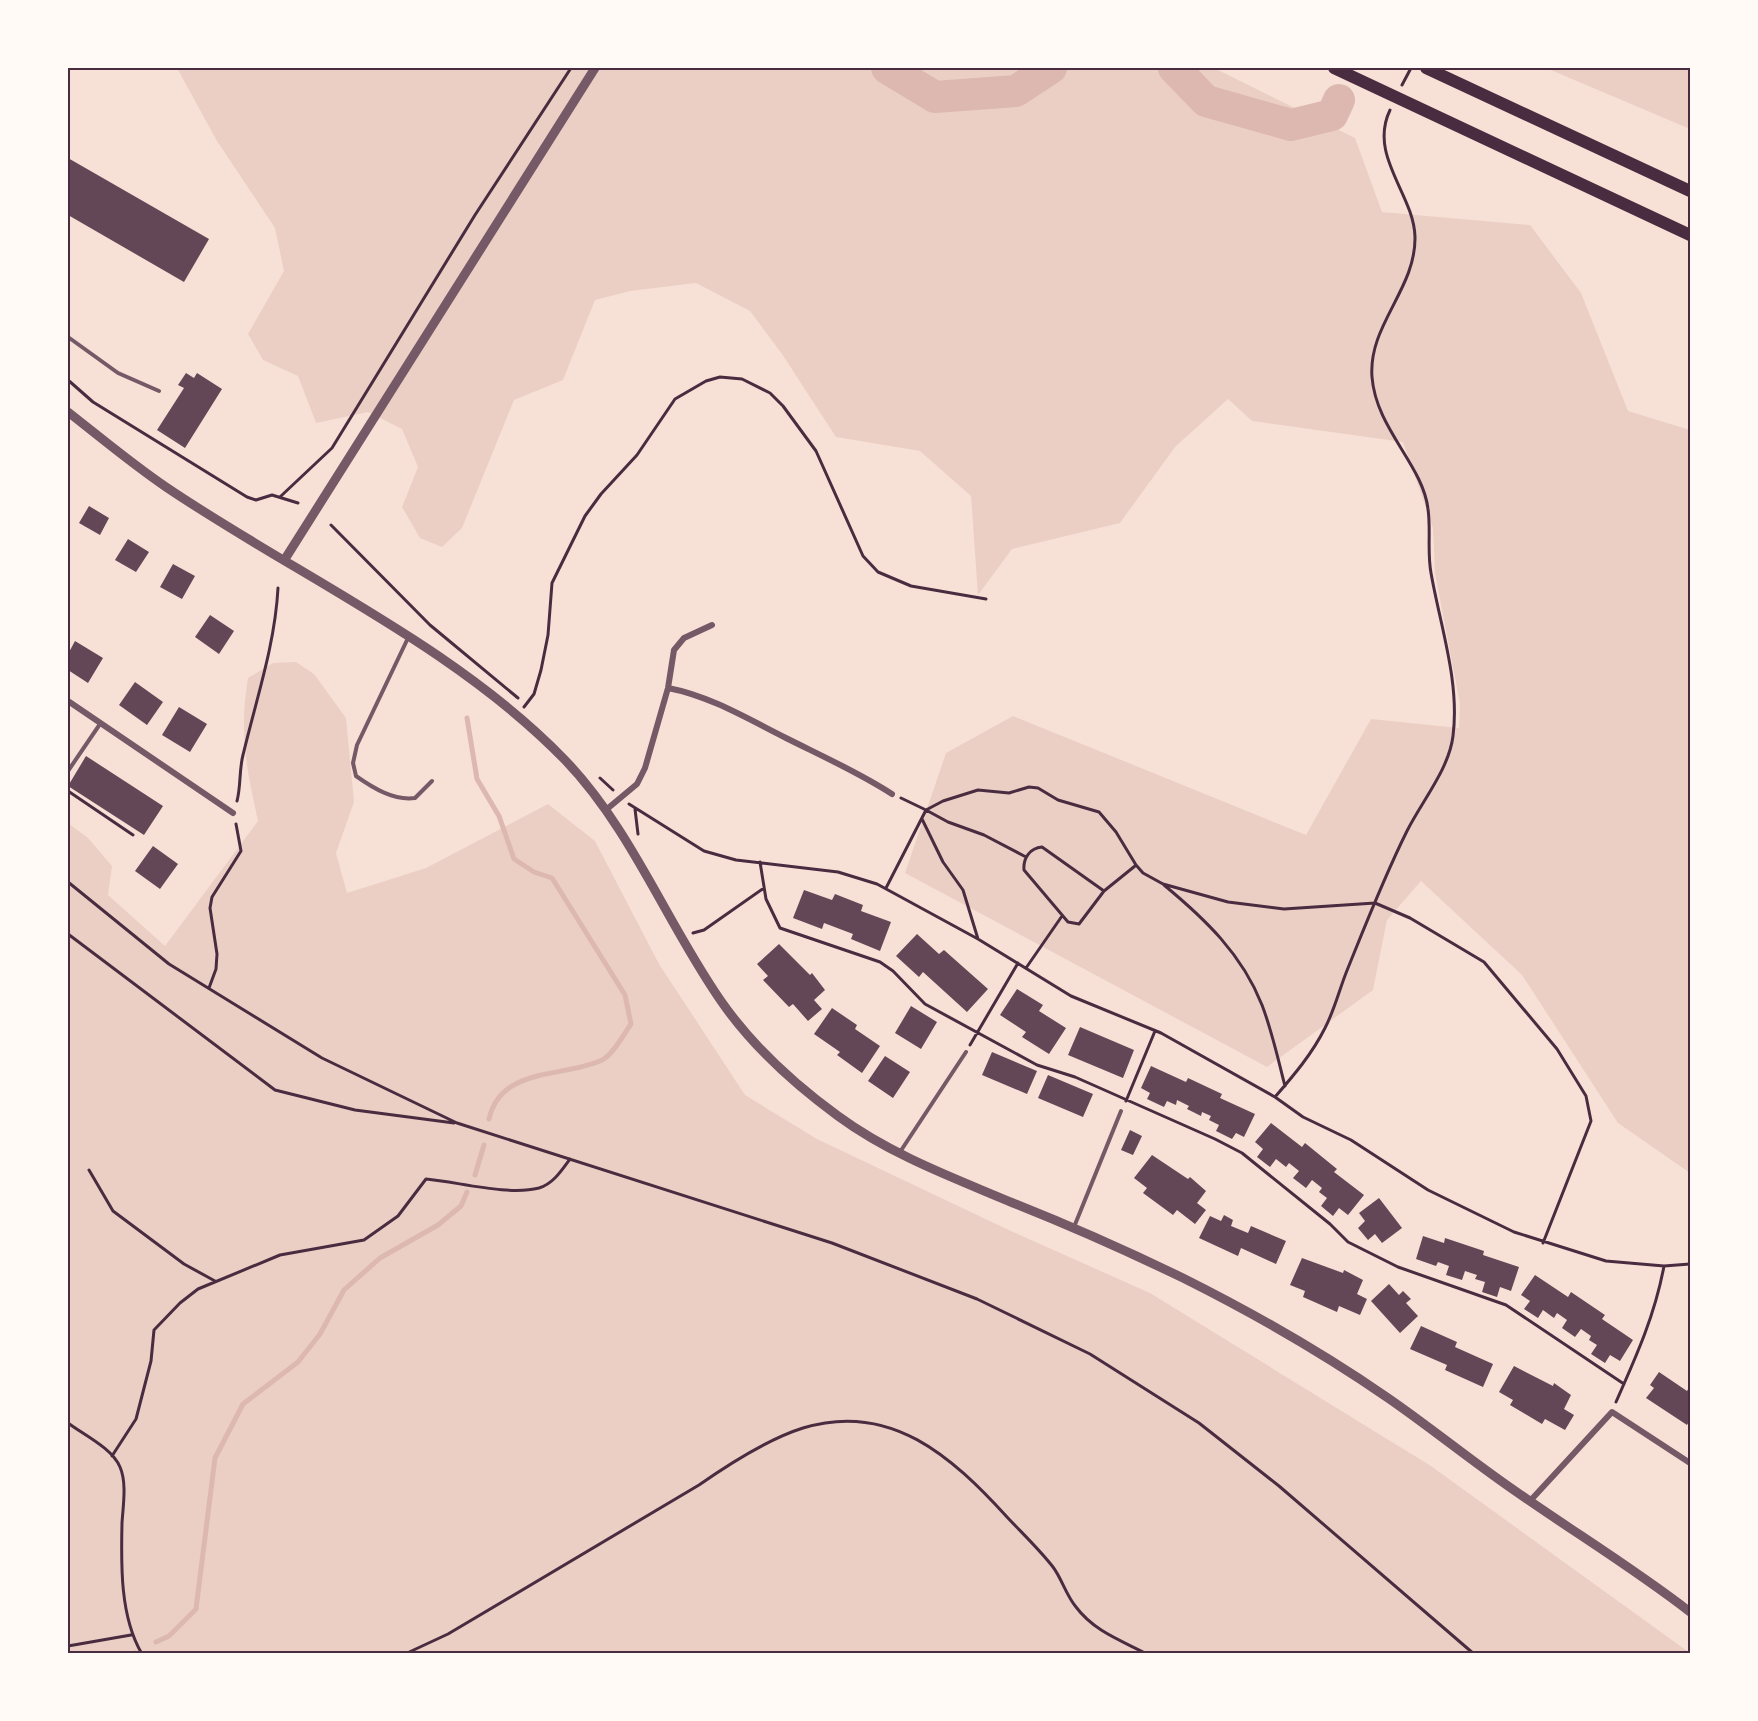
<svg xmlns="http://www.w3.org/2000/svg" width="1758" height="1721" font-family="'DejaVu Sans',sans-serif">
<style>
.green{fill:#ebcfc5}
.lines{fill:none;stroke-linecap:round;stroke-linejoin:round}
.stream{stroke:#dcb8b0;stroke-width:5}
.river{stroke:#dcb8b0;stroke-width:32}
.building{fill:#644757}
.path{stroke:#4a2c40;stroke-width:3}
.service{stroke:#755966;stroke-width:4}
.minor{stroke:#755966;stroke-width:6}
.tertiary{stroke:#755966;stroke-width:9}
.trunk{stroke:#4a2c40;stroke-width:12}
.neatline{fill:none;stroke:#4a2c40;stroke-width:2}
</style>
<rect width="100%" height="100%" fill="#f7e1d7"/>
<path class="green" d="M177,68H1214L1355,138L1382,212L1530,225L1581,293L1628,411L1690,430V1173L1618,1123L1522,975L1421,881L1387,920L1373,990L1267,1067L905,873L946,753L1013,716L1306,835L1371,719L1459,728L1460,704L1435,573L1433,528L1403,442L1252,421L1228,399L1175,447L1120,523L1012,549L978,595L971,496L920,451L836,437L782,354L750,311L696,283L630,291L595,300L563,380L514,400L462,528L442,547L420,538L402,507L418,467L402,429L368,412L316,423L298,376L263,360L248,334L284,271L275,228L217,141Z
M1546,68H1690V129Z
M296,662L314,674L346,718L354,802L336,853L347,893L426,868L548,804L595,841L659,964L745,1095L817,1139L1013,1232L1150,1293L1431,1466L1690,1653H68V823L88,838L112,866L108,895L165,946L258,821C246,766 239,734 248,678L273,663Z"/>
<g class="lines">
<path class="stream" d="M467,718L477,779L499,816L514,859L534,872L552,878L625,995L631,1024C624,1034 613,1055 602,1060C564,1078 501,1066 489,1119
M475,1175L484,1145
M156,1642L169,1636L196,1609L215,1458L243,1404L298,1362L320,1334L344,1290L380,1258L438,1225L461,1206L467,1192
M134,1654L135,1653"/>
<path class="river" d="M887,68L935,97L1016,91L1051,68
M1174,68L1206,101L1291,125L1332,115L1339,100"/>
</g>
<path class="building" d="M68,158L209,239L184,282L68,215Z
M186,373L194,378L197,373L222,389L185,448L157,430L184,388L178,385Z
M89,506L109,518L100,535L79,523Z
M128,539L149,552L136,572L115,560Z
M173,564L195,576L182,599L160,587Z
M210,615L234,631L219,654L195,637Z
M75,641L103,658L88,683L68,670V654Z
M135,682L163,702L147,725L119,705Z
M179,707L207,724L190,752L162,735Z
M86,756L163,806L144,835L68,786Z
M153,846L178,864L160,889L135,871Z
M804,890L832,900L835,894L863,905L861,911L891,922L880,951L851,939L853,934L824,923L822,929L793,918Z
M917,934L939,954L944,950L988,989L967,1012L923,972L919,977L896,956Z
M779,944L810,975L812,973L825,990L814,1000L822,1009L808,1021L793,1004L789,1007L763,980L768,976L757,964Z
M1017,989L1043,1005L1039,1011L1066,1028L1049,1054L1022,1037L1026,1032L1000,1015Z
M911,1006L937,1022L921,1049L895,1033Z
M832,1008L857,1025L855,1029L880,1046L862,1073L837,1055L840,1052L814,1034Z
M1080,1027L1134,1050L1123,1078L1068,1055Z
M992,1052L1037,1071L1027,1094L982,1075Z
M885,1056L910,1072L893,1098L868,1081Z
M1151,1066L1186,1082L1188,1078L1222,1094L1220,1098L1255,1114L1244,1137L1236,1133L1232,1139L1216,1131L1219,1125L1209,1120L1211,1116L1202,1112L1201,1116L1187,1109L1189,1106L1177,1100L1176,1105L1167,1101L1164,1107L1147,1099L1150,1093L1141,1088Z
M1048,1075L1093,1094L1083,1117L1038,1098Z
M1271,1123L1302,1147L1305,1143L1337,1169L1334,1172L1364,1195L1348,1215L1339,1208L1333,1216L1321,1206L1327,1198L1319,1192L1322,1188L1312,1180L1306,1188L1293,1178L1299,1171L1289,1163L1286,1167L1276,1159L1270,1167L1257,1157L1263,1149L1255,1142Z
M1130,1130L1142,1136L1133,1155L1121,1150Z
M1152,1155L1188,1179L1190,1177L1206,1191L1197,1203L1206,1210L1195,1224L1177,1210L1173,1215L1143,1193L1147,1188L1134,1178Z
M1379,1198L1402,1228L1382,1243L1375,1234L1368,1240L1358,1228L1365,1221L1359,1213Z
M1224,1215L1233,1220L1231,1226L1248,1233L1251,1226L1286,1241L1276,1264L1241,1248L1238,1256L1199,1238L1210,1216L1221,1221Z
M1423,1236L1444,1243L1445,1238L1484,1251L1483,1255L1519,1267L1511,1291L1500,1287L1497,1297L1482,1292L1485,1282L1475,1279L1477,1275L1465,1271L1462,1280L1446,1275L1449,1266L1438,1262L1436,1266L1416,1259Z
M1302,1258L1343,1273L1344,1270L1363,1280L1357,1294L1367,1299L1360,1315L1339,1306L1337,1312L1303,1297L1305,1291L1290,1285Z
M1535,1275L1568,1297L1571,1292L1605,1315L1602,1319L1633,1340L1620,1361L1610,1355L1605,1363L1591,1354L1597,1345L1589,1340L1591,1336L1581,1329L1575,1337L1562,1328L1567,1320L1557,1313L1554,1318L1543,1310L1538,1318L1524,1309L1530,1301L1521,1295Z
M1389,1284L1399,1295L1403,1291L1411,1299L1406,1303L1418,1316L1400,1333L1371,1301Z
M1421,1326L1457,1342L1455,1347L1493,1364L1483,1387L1445,1370L1447,1365L1410,1349Z
M1514,1366L1553,1386L1554,1383L1571,1395L1564,1409L1574,1415L1565,1430L1545,1419L1542,1424L1510,1405L1513,1400L1499,1392Z
M1659,1372L1687,1391L1690,1386V1420L1687,1425L1646,1398L1654,1388L1650,1385Z"/>
<g class="lines">
<path class="path" d="M1402,85L1411,68
M68,380L93,402L247,497L256,500L272,495L298,503
M281,496L332,448L475,215L571,68
M331,525L430,625L518,698
M524,707L534,694L541,670L548,635L552,583L585,516L601,494L637,455L675,399L706,381L720,377L742,379L770,393L783,406L816,451L863,556L878,572L911,586L986,599
M600,778L613,790
M68,791L133,835
M901,798L926,810L943,801L978,790L1009,793L1029,787L1038,788L1058,800L1099,812L1116,832L1136,865L1143,873L1163,884L1228,902L1284,909L1375,903L1410,918L1484,962L1557,1049L1586,1096L1591,1121L1543,1243
M237,801C241,786 239,770 243,755C256,700 275,645 278,588
M629,804L704,851L736,860L838,872L877,884L978,939L1071,996L1161,1033L1275,1097L1303,1117L1351,1140L1428,1190L1514,1232L1606,1261L1664,1266L1690,1264
M635,809L638,834
M922,819L943,862L963,890L978,939
M1042,847L1104,891L1079,924L1068,922L1024,870C1023,858 1030,848 1042,847Z
M760,862L766,899L780,928L880,962L893,971L925,1004L1037,1065L1075,1077L1215,1139L1242,1153L1330,1224L1348,1242L1398,1267L1506,1305L1624,1384
M68,882L169,964L322,1058L457,1123L832,1243L977,1299L1090,1354L1199,1423L1279,1486L1474,1654
M1164,885C1205,919 1242,954 1262,1005C1272,1031 1278,1059 1285,1086
M886,888L926,810L948,822L984,835L1026,857
M1104,891L1135,866
M693,933L704,930L764,888
M68,934L275,1090L355,1110L454,1123
M1026,968L1062,916
M209,988L216,969L217,954L210,908L212,897L241,851L236,824
M970,1045L1018,963
M1275,1097C1294,1075 1312,1054 1325,1028C1334,1011 1339,991 1346,973C1365,926 1384,877 1407,831C1422,801 1449,769 1453,736C1460,682 1440,625 1431,573C1427,552 1431,530 1428,509C1423,465 1376,429 1372,377C1368,325 1416,289 1415,237C1414,194 1368,156 1390,110
M1126,1101L1155,1031
M89,1170L113,1211L184,1264L215,1281
M1616,1402C1636,1357 1655,1315 1664,1266
M68,1423C84,1435 112,1448 120,1467C127,1483 123,1506 122,1523C121,1565 120,1617 142,1654
M112,1456L136,1419L151,1361L154,1330L180,1303L198,1289L280,1255L364,1240L398,1216L426,1179C459,1182 508,1196 539,1188C553,1184 562,1170 570,1159
M68,1646L131,1635
M405,1654L448,1634L699,1485C729,1464 768,1439 803,1428C891,1401 952,1457 1007,1517C1022,1533 1039,1549 1053,1567C1062,1579 1066,1595 1076,1607C1094,1631 1120,1640 1147,1654"/>
<path class="service" d="M68,337L118,373L159,391
M408,638L357,745L353,763L356,776C373,788 394,801 415,798L432,781
M68,771L100,724
M900,1152L966,1052
M1074,1227L1121,1111"/>
<path class="minor" d="M668,688C710,696 748,719 786,738C822,756 858,772 892,794
M68,701L233,813
M607,809L637,784L645,768L668,688L674,650L684,638L712,625
M1530,1501L1612,1412L1690,1463"/>
<path class="tertiary" d="M68,412C100,437 132,464 166,487C296,575 455,646 565,760C632,830 666,922 721,1001C753,1047 794,1084 838,1116C891,1155 954,1178 1013,1203C1071,1226 1127,1251 1183,1278C1253,1313 1323,1353 1388,1398C1433,1429 1475,1464 1521,1495C1577,1534 1636,1570 1690,1612
M285,559L595,68"/>
<path class="trunk" d="M1334,68L1690,235
M1426,68L1690,191"/>
</g>
<rect width="1758" height="1721" fill="none" stroke="#fffaf5" stroke-width="138"/>
<rect x="69" y="69" width="1620" height="1583" class="neatline"/>
</svg>
